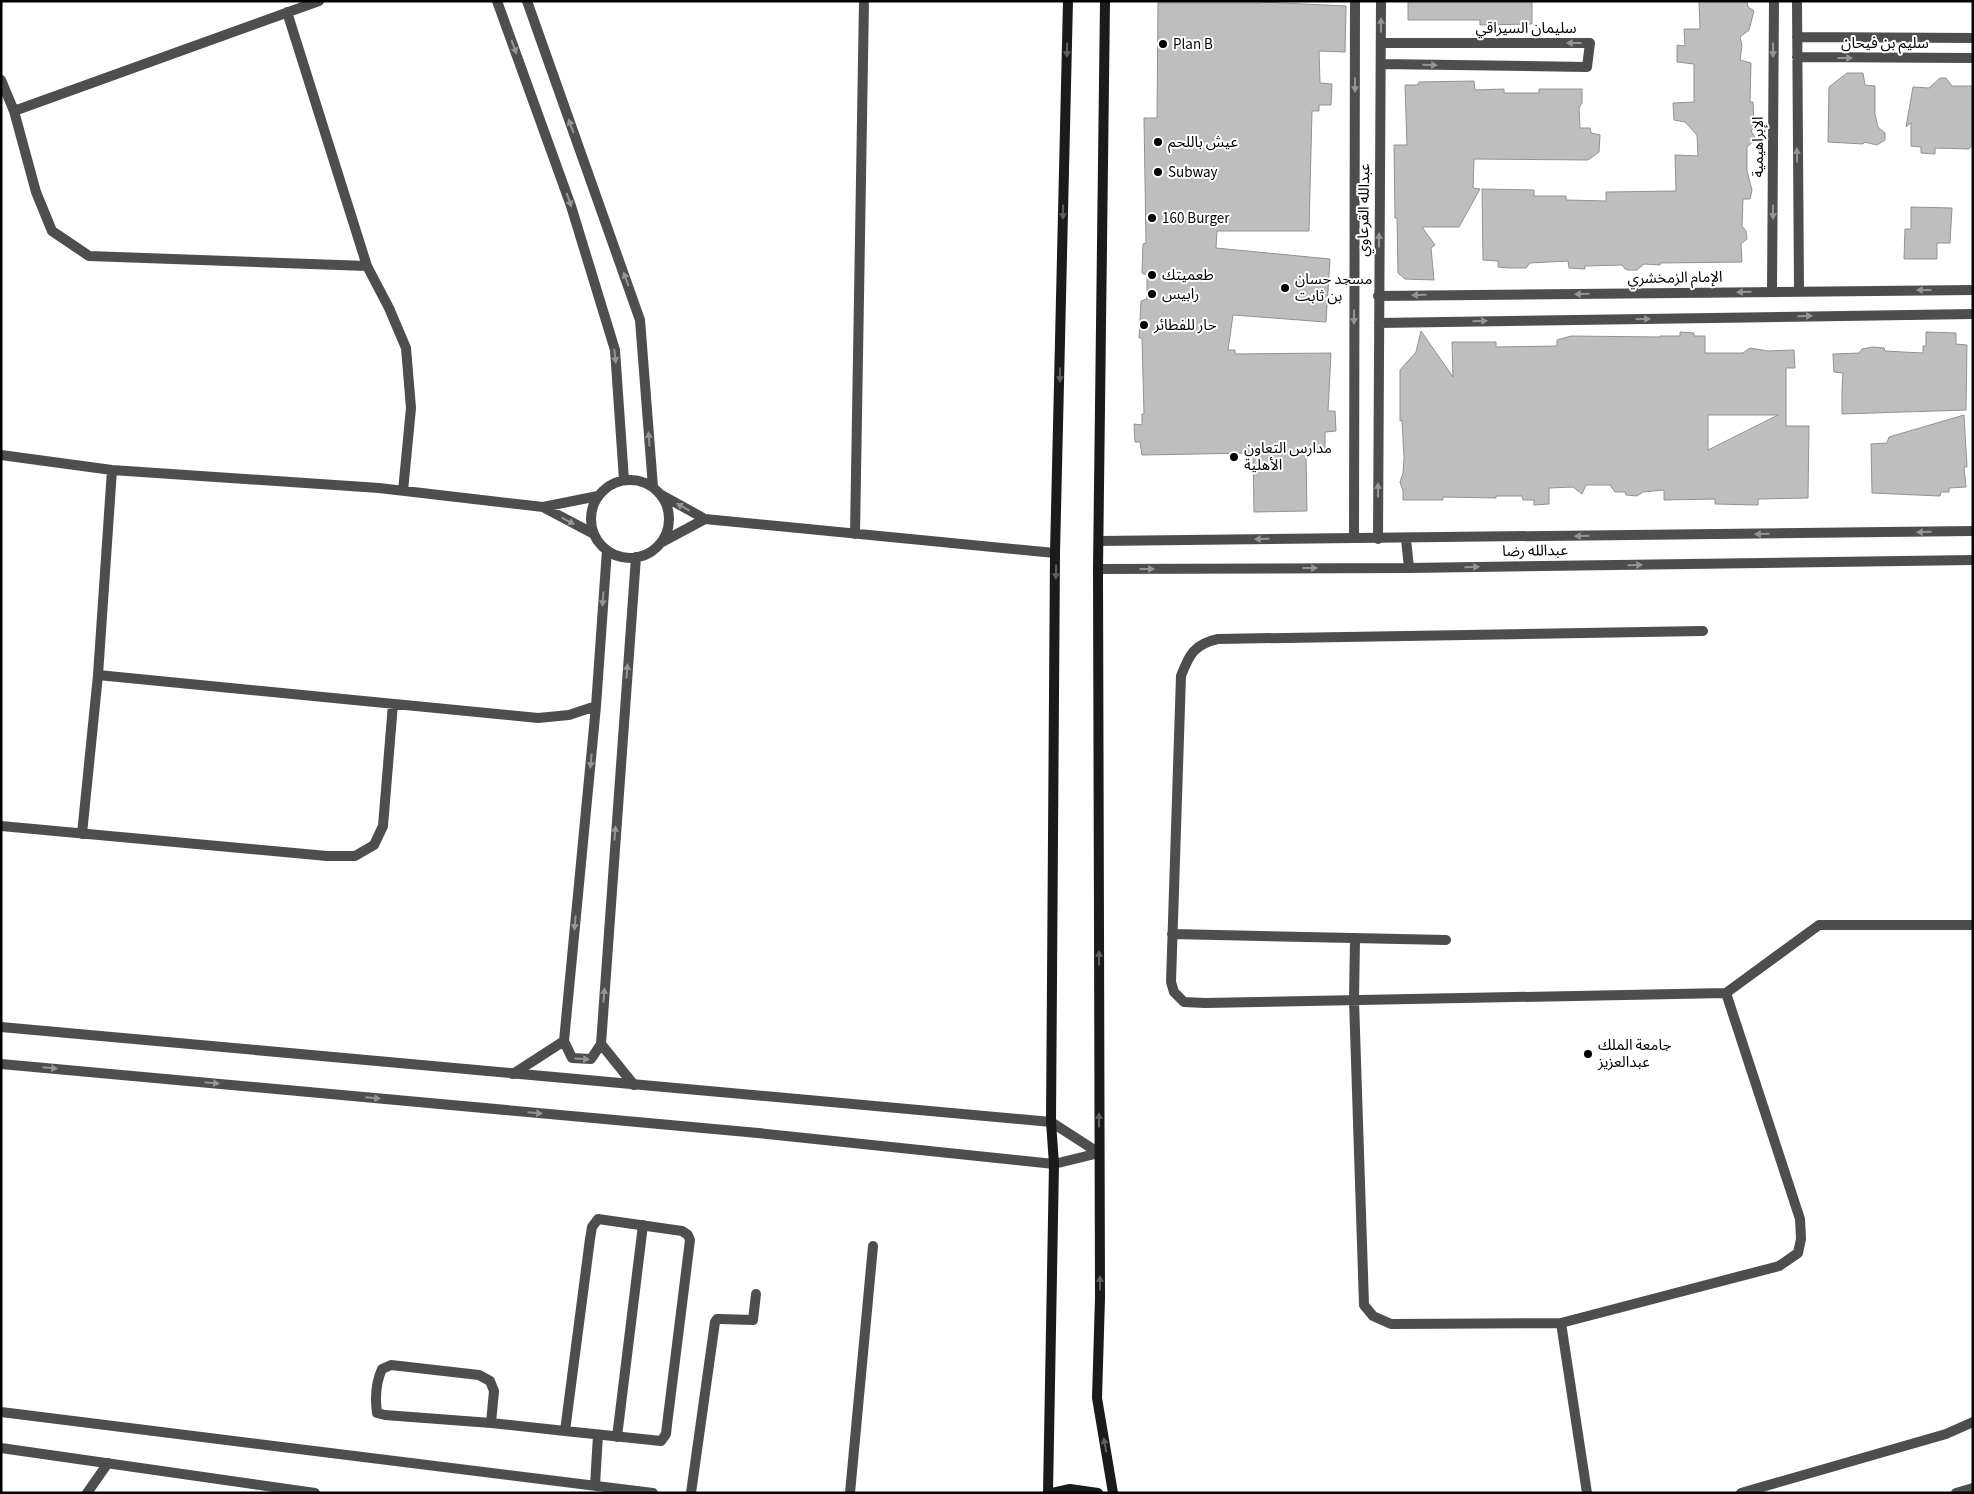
<svg xmlns="http://www.w3.org/2000/svg" width="1974" height="1494" font-family="'Source Sans 3','Noto Sans Arabic',sans-serif">
<style>
.building{fill:#bebebe;stroke:#929292;fill-rule:evenodd}
.lines{fill:none;stroke-linecap:round;stroke-linejoin:round}
.service{stroke:#4e4e4e;stroke-width:10}
.minor{stroke:#4e4e4e;stroke-width:10}
.tertiary{stroke:#4e4e4e;stroke-width:10}
.secondary{stroke:#1b1b1b;stroke-width:10}
.oneway{fill:#959595}
.oneway2{fill:#5f5f5f}
.poi-dot{fill:#000;stroke:#fff;stroke-width:2}
.labels{text-anchor:middle;dominant-baseline:central;stroke-width:4;stroke-linejoin:round;paint-order:stroke}
.street-label{font-size:15px;fill:#000;stroke:#fff}
.poi-label{font-size:15px;fill:#000;stroke:#fff;text-anchor:start}
</style>
<rect width="100%" height="100%" fill="#fff"/>
<path class="building" d="M1408,1H1532V24L1480,25V20H1408Z
M1699,1H1747L1748,7L1754,11L1749,30L1740,37L1742,46L1740,60L1751,63L1750,102H1753L1754,127L1751,131L1756,139L1747,147V171L1752,190L1750,199H1743L1742,226L1746,231L1747,239L1741,244L1742,262L1660,263V265L1644,264L1637,270H1628L1625,269L1622,265L1585,266V269L1569,268L1568,261L1530,263L1526,268H1509L1498,267V261L1483,260L1482,189L1534,190V196H1566V200L1606,201V192L1676,191L1675,155L1698,156L1697,135L1685,122L1674,120L1673,103L1694,102V64L1677,62V45L1685,46L1684,29H1700Z
M1261,2L1346,6L1345,52L1319,51L1320,83L1332,84L1331,105H1319V111H1312L1309,231H1217L1216,248L1330,259L1326,322L1233,315L1228,350H1235V354L1331,353L1328,411H1335L1336,431L1325,432V453H1306L1307,511L1254,512L1253,453L1142,455L1140,442H1135L1134,424L1142,425V414H1144L1142,338H1139L1141,301L1147,299V275L1142,273L1143,244L1146,243L1144,118H1157L1158,3H1261Z
M1847,73H1863L1865,85L1875,86V114L1878,127L1885,133V140L1877,145L1864,142L1863,144L1828,142L1829,87Z
M1940,78H1946L1952,86H1973V144L1969,149L1935,148V154L1921,153V147L1911,146V123L1906,127L1913,87L1929,88Z
M1474,81L1475,90L1504,89V93H1539V89H1582V103L1579,108L1580,128H1590L1591,133L1600,135L1599,152L1588,160L1474,159L1473,188L1480,189L1459,227H1422L1435,245L1431,248L1434,280L1405,279L1398,273L1397,218H1395L1394,145H1407L1405,85H1418L1419,82Z
M1911,207L1952,208L1950,243H1937V259H1904L1905,229H1911Z
M1421,331L1453,377L1452,342H1496V347L1557,346V340L1571,336L1660,337V336H1680V332L1694,333V336H1705V353H1743L1750,348L1768,351L1794,350L1795,368H1786V426H1809L1808,498L1758,499V505L1715,504V499L1664,500V490L1643,492L1637,496L1626,495L1625,492H1615L1610,485H1586L1582,494L1573,487L1549,488V504L1534,505V500H1523L1522,496H1496V498L1443,497V500H1403V491L1400,482L1403,473L1404,458L1402,420L1400,421V370L1416,352ZM1708,415H1778L1708,450Z
M1926,332L1956,333V344L1967,345L1966,410L1842,414V389L1843,373L1834,372L1833,354L1859,353L1862,349L1872,347L1884,348L1885,351L1923,353V346H1926Z
M1964,415L1967,467H1964L1966,487L1949,488V492H1941L1940,496L1872,493L1871,444L1887,443L1889,437Z"/>
<g class="lines">
<path class="service" d="M1703,631L1218,639C1194,644 1189,655 1181,676L1171,982L1174,992L1184,1002L1205,1003L1726,993L1819,925H1973
M1172,934L1446,940
M1355,938L1354,1000L1364,1305L1373,1316L1391,1324L1561,1323L1779,1266L1798,1253L1801,1239L1800,1219L1726,993
M598,1219L682,1231L688,1235L690,1240L667,1425L666,1434L661,1441L565,1431L590,1239L592,1227Z
M1561,1323L1587,1493
M491,1423L494,1391L490,1381L479,1375L391,1365L382,1369C376,1382 375,1398 377,1413L385,1415L491,1423L565,1431
M617,1437L643,1225
M595,1485L598,1435
M87,1493L108,1463
M691,1493L715,1322L717,1319H720L753,1320L756,1294
M850,1493L873,1246
M1741,1493L1946,1434L1973,1422"/>
<path class="minor" d="M497,1L571,206L615,350L624,480
M527,1L640,320L653,487
M1797,1L1799,291
M287,12L367,266
M1797,37L1973,38
M1381,43H1590L1587,67L1381,64
M1797,57L1973,58
M1,80L14,111L36,192L52,231L89,256L367,266L389,308L406,348L411,408L403,491
M14,111L319,1
M1772,292L1774,1
M1378,296L1973,290
M1379,323L1973,314
M1,455L112,470L379,488L543,507L598,496
M591 519a39 39 0 1 1 78 0a39 39 0 1 1-78 0Z
M660,494L705,519L1055,553
M543,507L594,534
M855,534L864,1
M1354,538L1355,1
M1378,539L1381,1
M662,542L705,519
M98,675L538,718L569,715L596,706
M1,826L327,856H355L374,845L383,826L393,704
M82,834L98,675L112,470
M564,1041L572,1058L591,1059L601,1044L636,557
M601,1044L634,1085
M513,1074L564,1041L596,706L607,550
M1,1412L653,1493
M1,1448L315,1493
M1956,1493L1973,1488"/>
<path class="tertiary" d="M1406,539L1409,568
M1099,541L1973,531
M1098,569L1409,568L1973,560
M1,1027L1051,1122L1099,1153L1054,1164L758,1133L1,1064"/>
<path class="secondary" d="M1105,1L1098,569L1100,1298L1097,1398L1113,1493
M1048,1493L1054,1164L1051,1122L1055,553L1068,1
M1052,1493L1070,1489L1098,1493"/>
</g>
<defs><path id="oneway-solid" d="M-6-.8H1V-3.2L6.5 0L1 3.2V.8H-6Z" transform="scale(1.25)"/></defs>
<g class="oneway">
<use href="#oneway-solid" transform="translate(1381 25) rotate(-90)"/>
<use href="#oneway-solid" transform="translate(1574 43) rotate(180)"/>
<use href="#oneway-solid" transform="translate(514 47) rotate(70)"/>
<use href="#oneway-solid" transform="translate(1773 50) rotate(90)"/>
<use href="#oneway-solid" transform="translate(1845 58)"/>
<use href="#oneway-solid" transform="translate(1430 65) rotate(1)"/>
<use href="#oneway-solid" transform="translate(1355 85) rotate(90)"/>
<use href="#oneway-solid" transform="translate(571 126) rotate(-110)"/>
<use href="#oneway-solid" transform="translate(1797 155) rotate(-91)"/>
<use href="#oneway-solid" transform="translate(569 200) rotate(71)"/>
<use href="#oneway-solid" transform="translate(1773 212) rotate(90)"/>
<use href="#oneway-solid" transform="translate(1379 240) rotate(-89)"/>
<use href="#oneway-solid" transform="translate(626 279) rotate(-110)"/>
<use href="#oneway-solid" transform="translate(1924 290) rotate(180)"/>
<use href="#oneway-solid" transform="translate(1744 292) rotate(179)"/>
<use href="#oneway-solid" transform="translate(1582 294) rotate(179)"/>
<use href="#oneway-solid" transform="translate(1419 295) rotate(179)"/>
<use href="#oneway-solid" transform="translate(1805 316) rotate(-1)"/>
<use href="#oneway-solid" transform="translate(1354 317) rotate(90)"/>
<use href="#oneway-solid" transform="translate(1643 319) rotate(-1)"/>
<use href="#oneway-solid" transform="translate(1480 321) rotate(-1)"/>
<use href="#oneway-solid" transform="translate(615 356) rotate(84)"/>
<use href="#oneway-solid" transform="translate(649 439) rotate(-94)"/>
<use href="#oneway-solid" transform="translate(1378 490) rotate(-90)"/>
<use href="#oneway-solid" transform="translate(683 507) rotate(-151)"/>
<use href="#oneway-solid" transform="translate(568 521) rotate(28)"/>
<use href="#oneway-solid" transform="translate(1924 532) rotate(179)"/>
<use href="#oneway-solid" transform="translate(1762 534) rotate(179)"/>
<use href="#oneway-solid" transform="translate(1582 536) rotate(179)"/>
<use href="#oneway-solid" transform="translate(1262 539) rotate(179)"/>
<use href="#oneway-solid" transform="translate(1635 565) rotate(-1)"/>
<use href="#oneway-solid" transform="translate(1472 567) rotate(-1)"/>
<use href="#oneway-solid" transform="translate(1310 568)"/>
<use href="#oneway-solid" transform="translate(1147 569)"/>
<use href="#oneway-solid" transform="translate(603 599) rotate(94)"/>
<use href="#oneway-solid" transform="translate(627 671) rotate(-86)"/>
<use href="#oneway-solid" transform="translate(591 761) rotate(95)"/>
<use href="#oneway-solid" transform="translate(615 833) rotate(-86)"/>
<use href="#oneway-solid" transform="translate(575 923) rotate(95)"/>
<use href="#oneway-solid" transform="translate(604 995) rotate(-86)"/>
<use href="#oneway-solid" transform="translate(582 1059) rotate(4)"/>
<use href="#oneway-solid" transform="translate(50 1068) rotate(5)"/>
<use href="#oneway-solid" transform="translate(212 1083) rotate(5)"/>
<use href="#oneway-solid" transform="translate(373 1098) rotate(5)"/>
<use href="#oneway-solid" transform="translate(535 1113) rotate(5)"/>
</g>
<g class="oneway2">
<use href="#oneway-solid" transform="translate(1067 50) rotate(91)"/>
<use href="#oneway-solid" transform="translate(1063 212) rotate(91)"/>
<use href="#oneway-solid" transform="translate(1060 375) rotate(91)"/>
<use href="#oneway-solid" transform="translate(1056 572) rotate(91)"/>
<use href="#oneway-solid" transform="translate(1099 958) rotate(-90)"/>
<use href="#oneway-solid" transform="translate(1099 1120) rotate(-90)"/>
<use href="#oneway-solid" transform="translate(1100 1283) rotate(-90)"/>
<use href="#oneway-solid" transform="translate(1105 1445) rotate(-100)"/>
</g>
<g class="poi-dot">
<circle cx="1163" cy="44" r="5"/>
<circle cx="1158" cy="142" r="5"/>
<circle cx="1158" cy="172" r="5"/>
<circle cx="1152" cy="218" r="5"/>
<circle cx="1152" cy="275" r="5"/>
<circle cx="1285" cy="288" r="5"/>
<circle cx="1152" cy="294" r="5"/>
<circle cx="1144" cy="325" r="5"/>
<circle cx="1234" cy="457" r="5"/>
<circle cx="1588" cy="1054" r="5"/>
</g>
<g class="labels">
<g class="street-label">
<text x="1526" y="28">سليمان السيراقي</text>
<text x="1885" y="43">سليم بن فيحان</text>
<text transform="translate(1758 147) rotate(-90)">الإبراهيمية</text>
<text transform="translate(1364 210) rotate(-89)">عبدالله القرعاوي</text>
<text transform="translate(1675 278) rotate(-1)">الإمام الزمخشري</text>
<text transform="translate(1535 551) rotate(-1)">عبدالله رضا</text>
</g>
<g class="poi-label">
<text x="1173" y="44">Plan B</text>
<text x="1168" y="142">عيش باللحم</text>
<text x="1168" y="172">Subway</text>
<text x="1162" y="218">160 Burger</text>
<text x="1162" y="275">طعميتك</text>
<text x="1295" y="279">مسجد حسان<tspan x="1295" dy="17">بن ثابت</tspan></text>
<text x="1162" y="294">رابيس</text>
<text x="1154" y="325">حار للفطائر</text>
<text x="1244" y="448">مدارس التعاون<tspan x="1244" dy="17">الأهلية</tspan></text>
<text x="1598" y="1045">جامعة الملك<tspan x="1598" dy="17">عبدالعزيز</tspan></text>
</g>
</g>
<rect width="1974" height="1494" fill="none" stroke="#000000" stroke-width="5"/>
</svg>
